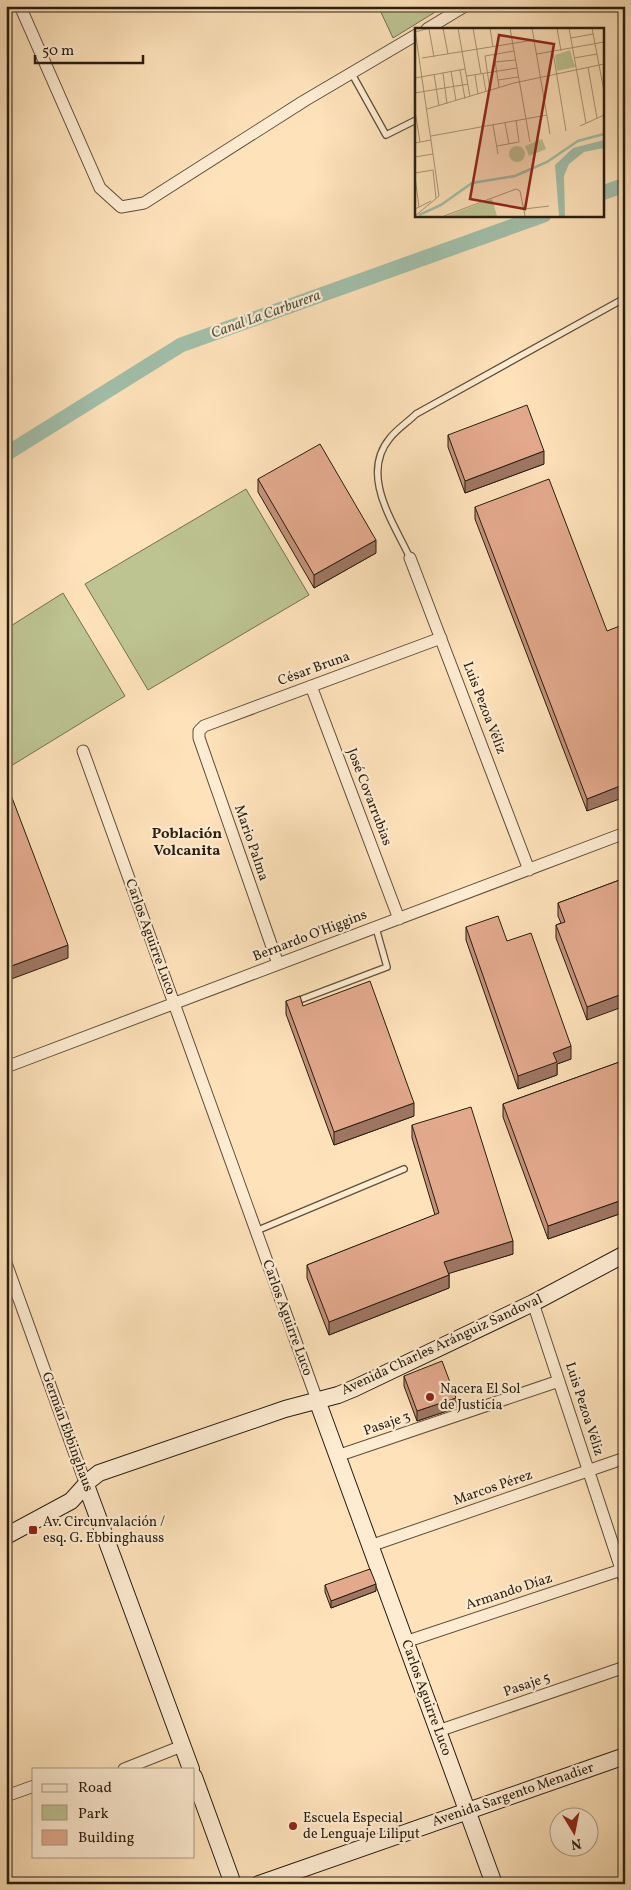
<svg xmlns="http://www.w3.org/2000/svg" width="631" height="1890" font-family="Vollkorn,serif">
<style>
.green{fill:#bdc492;stroke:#727151}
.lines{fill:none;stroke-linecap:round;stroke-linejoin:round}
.canal{stroke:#a1bfaa;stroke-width:15}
.lane-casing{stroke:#5e4f3a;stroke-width:8}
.street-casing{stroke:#5e4f3a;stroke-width:13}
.secondary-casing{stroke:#281e10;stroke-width:18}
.lane{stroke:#feecd2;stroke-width:5.5}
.street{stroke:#feecd2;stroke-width:11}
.secondary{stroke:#feecd2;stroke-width:16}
.wall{fill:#c39179;stroke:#281e10}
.shaded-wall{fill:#9f7663;stroke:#281e10}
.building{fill:#e3a98d;stroke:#281e10}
.poi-dot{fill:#8f2418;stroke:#feecd2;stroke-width:2}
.labels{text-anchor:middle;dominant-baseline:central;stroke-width:4.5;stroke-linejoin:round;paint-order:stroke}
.street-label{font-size:14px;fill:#281e10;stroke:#feecd2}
.poi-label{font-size:14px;fill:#281e10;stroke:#feecd2;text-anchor:start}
.water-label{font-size:15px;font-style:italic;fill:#525646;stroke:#feecd2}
.neighbourhood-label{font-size:15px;font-weight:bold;fill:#281e10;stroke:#feecd2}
.inset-river{fill:none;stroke:#a1bfaa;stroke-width:2.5}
.inset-road{fill:none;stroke:#a89476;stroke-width:1}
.view{fill:#8f2418;fill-opacity:0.15;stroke:#8f2418;stroke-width:2.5}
.inset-edge{fill:none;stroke:#281e10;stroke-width:2.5}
</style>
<rect width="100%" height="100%" fill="#fee2ba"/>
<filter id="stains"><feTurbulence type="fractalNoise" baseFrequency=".004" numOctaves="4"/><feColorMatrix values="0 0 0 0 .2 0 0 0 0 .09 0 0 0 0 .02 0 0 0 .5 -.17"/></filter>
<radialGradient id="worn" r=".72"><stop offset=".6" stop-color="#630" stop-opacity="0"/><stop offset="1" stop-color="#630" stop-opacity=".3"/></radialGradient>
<path class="green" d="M378,6H445L393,38Z
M246,489L309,595L148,690L85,584Z
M63,593L125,696L6,769V629Z"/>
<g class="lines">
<path class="canal" d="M602,193L625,185
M6,454L181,345L544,215"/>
<g class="lane-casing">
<path id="lane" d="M352,74L386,135L416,120
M410,558C394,523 359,475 390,438C397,429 408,422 416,414L625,298
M297,1001L387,967L376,928
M256,1231L404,1169"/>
</g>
<g class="street-casing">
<path id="street" d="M20,6L100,188L121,207L144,203L304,101L416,35
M427,29L465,6
M410,558L529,870
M311,686L399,919
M83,751L317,1400
M278,964L199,738V731L204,726L441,638
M6,1067L625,833
M6,1263L86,1485
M533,1303L625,1581
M337,1456L559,1381
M370,1546L625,1458
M405,1642L621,1570
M438,1731L625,1667
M124,1769L182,1746
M6,1796L34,1786"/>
</g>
<g class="secondary-casing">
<path id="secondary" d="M317,1400L494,1884
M86,1485L191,1769
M6,1536L71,1501L90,1480L99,1473L285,1409L338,1395L355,1388L533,1303L625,1254
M194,1777L233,1884
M259,1884L625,1756"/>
</g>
<use href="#lane" class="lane"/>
<use href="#street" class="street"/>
<use href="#secondary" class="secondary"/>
</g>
<path class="wall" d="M448,435L544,464L465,493L448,447Z
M258,479L376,553L314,588L258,492Z
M475,507L607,631L587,811L475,519Z
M625,878L587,1020L556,938V925L561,923L558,916V903Z
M466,927L507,941L571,1059L557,1064V1075L518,1089L466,940Z
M286,1001L303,1006L414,1116L334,1145L286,1014Z
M625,1060V1212L548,1239L503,1117V1104Z
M412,1125L513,1254L449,1273V1288L329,1335L307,1278V1265L435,1215L412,1138Z
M404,1376L456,1408L417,1421L404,1386Z
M325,1585L376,1591L331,1608L325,1592Z"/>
<path class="shaded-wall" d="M544,451V464L465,493V481Z
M376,540V553L314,588V575Z
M625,784V797L587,811V799Z
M68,945V958L6,981V968Z
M625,993V1006L587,1020V1007Z
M571,1046V1059L557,1064V1075L518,1089V1076L553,1053Z
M414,1103V1116L334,1145V1132Z
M625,1199V1212L548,1239V1226Z
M513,1241V1254L444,1275V1262Z
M449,1275V1288L329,1335V1322Z
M456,1398V1408L417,1421V1411Z
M376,1584V1591L331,1608V1601Z"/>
<path class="building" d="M527,405L544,451L465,481L448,435Z
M320,444L376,540L314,575L258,479Z
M549,479L607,631L625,624V784L587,799L475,507Z
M6,782L68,945L6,968Z
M625,878V993L587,1007L556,925L565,922L558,903Z
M498,916L507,941L531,933L571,1046L553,1053L557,1062L518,1076L466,927Z
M370,981L414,1103L334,1132L286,1001L300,996L303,1006Z
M625,1060V1199L548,1226L503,1104Z
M471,1107L513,1241L444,1262L449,1275L329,1322L307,1265L439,1213L412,1125Z
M442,1361L456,1398L417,1411L404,1376Z
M370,1569L376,1584L331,1601L325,1585Z
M543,1879L545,1884H529Z"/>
<g class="poi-dot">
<circle cx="430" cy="1397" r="5"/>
<rect x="28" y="1525" width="10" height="10" rx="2.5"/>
<circle cx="293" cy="1826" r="5"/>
</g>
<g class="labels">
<g class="street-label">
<text transform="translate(314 669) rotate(-20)">César Bruna</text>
<text transform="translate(484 708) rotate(69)">Luis Pezoa Véliz</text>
<text transform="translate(369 797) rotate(69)">José Covarrubias</text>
<text transform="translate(251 843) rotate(71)">Mario Palma</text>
<text transform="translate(310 936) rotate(-21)">Bernardo O'Higgins</text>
<text transform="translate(150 937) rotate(70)">Carlos Aguirre Luco</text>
<text transform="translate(287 1318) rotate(70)">Carlos Aguirre Luco</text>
<text transform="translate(442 1345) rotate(-25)">Avenida Charles Aránguiz Sandoval</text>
<text transform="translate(584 1409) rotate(72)">Luis Pezoa Véliz</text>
<text transform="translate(387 1424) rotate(-19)">Pasaje 3</text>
<text transform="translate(67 1432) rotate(70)">Germán Ebbinghaus</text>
<text transform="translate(493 1488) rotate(-19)">Marcos Pérez</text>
<text transform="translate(509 1592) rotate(-18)">Armando Díaz</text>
<text transform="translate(527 1685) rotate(-19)">Pasaje 5</text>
<text transform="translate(426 1698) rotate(70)">Carlos Aguirre Luco</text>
<text transform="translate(513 1795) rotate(-19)">Avenida Sargento Menadier</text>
</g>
<g class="poi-label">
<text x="440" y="1389">Nacera El Sol<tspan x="440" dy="16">de Justicia</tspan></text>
<text x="43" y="1522">Av. Circunvalación /<tspan x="43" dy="16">esq. G. Ebbinghauss</tspan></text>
<text x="303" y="1818">Escuela Especial<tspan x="303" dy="16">de Lenguaje Liliput</tspan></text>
</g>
<g class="water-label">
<text transform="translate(266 315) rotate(-20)">Canal La Carburera</text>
</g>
<g class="neighbourhood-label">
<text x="187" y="834">Población<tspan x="187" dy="17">Volcanita</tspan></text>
</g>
</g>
<g transform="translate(415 28)">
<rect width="189" height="189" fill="#fee2ba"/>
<path d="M155,22L160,39L142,43L140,27ZM127,111L131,121L114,128L110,118ZM94 126a8 8 0 1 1 16 0a8 8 0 1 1-16 0ZM77,171L82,188H32Z" fill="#bdc492"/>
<path d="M189,112V120L169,124L154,136L149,148L150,188H144L140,137L158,120Z" fill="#a1bfaa"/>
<path class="inset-river" d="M4,187L26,177L57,155L100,148L132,134L163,113L189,106"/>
<path class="inset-road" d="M28,0L33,26M43,0L55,69M58,0L66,46M75,0L78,19M95,0L115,114M117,0L135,106M142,0L146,23M154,0L171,95M177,0L189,63M14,1L19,29M0,2L24,168L0,188M0,4L15,0M156,10L178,6M138,24L151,103M79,26L84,59M122,26L189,14M7,30L119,12M159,30L182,26M80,34L100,32M173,39L182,90M45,42L50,71M36,43L41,73M28,45L32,76M19,46L24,78M68,46L71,64M60,47L63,66M52,48L102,40M0,50L50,41M83,52L103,49M75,62L70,28L99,23M0,65L53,56M12,81L99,55L189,36M0,83L5,114M90,95L94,116M78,97L83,126M165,98L189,87M16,108L132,87M0,115L16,112M82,118L104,114L101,92M0,129L18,126M18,142L21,170M0,145L18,142M0,149L4,179M0,181L16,173M109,181L134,178M29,188L101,161L105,163L110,188"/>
<path class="view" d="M84,7L139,16L110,181L55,171Z"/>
<rect width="189" height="189" class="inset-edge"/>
</g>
<rect width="631" height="1890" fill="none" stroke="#fee2ba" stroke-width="25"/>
<rect x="8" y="8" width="616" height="1875" fill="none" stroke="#281e10" stroke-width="2.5"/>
<rect x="12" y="12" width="606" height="1865" fill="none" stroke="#281e10"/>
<rect x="32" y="1768" width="162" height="90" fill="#feecd2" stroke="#a89a84"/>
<rect x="42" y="1784" width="25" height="8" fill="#feecd2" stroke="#a89a84"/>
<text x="78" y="1792" font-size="15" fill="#281e10">Road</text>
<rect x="42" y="1805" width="25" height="15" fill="#bdc492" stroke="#a89a84"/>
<text x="78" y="1818" font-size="15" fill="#281e10">Park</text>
<rect x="42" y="1830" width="25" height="15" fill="#e3a98d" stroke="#a89a84"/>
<text x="78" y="1842" font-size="15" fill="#281e10">Building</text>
<g transform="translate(574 1832) rotate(170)"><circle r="24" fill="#feecd2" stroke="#a89a84"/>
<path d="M0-4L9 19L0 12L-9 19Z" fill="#8f2418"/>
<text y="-8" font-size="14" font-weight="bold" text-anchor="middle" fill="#281e10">N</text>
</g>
<path d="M35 55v8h108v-8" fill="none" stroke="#281e10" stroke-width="2.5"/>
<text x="42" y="55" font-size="15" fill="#281e10" stroke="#feecd2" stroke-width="4" paint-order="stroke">50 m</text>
<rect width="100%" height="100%" filter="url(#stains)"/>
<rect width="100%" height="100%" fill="url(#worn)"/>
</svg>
